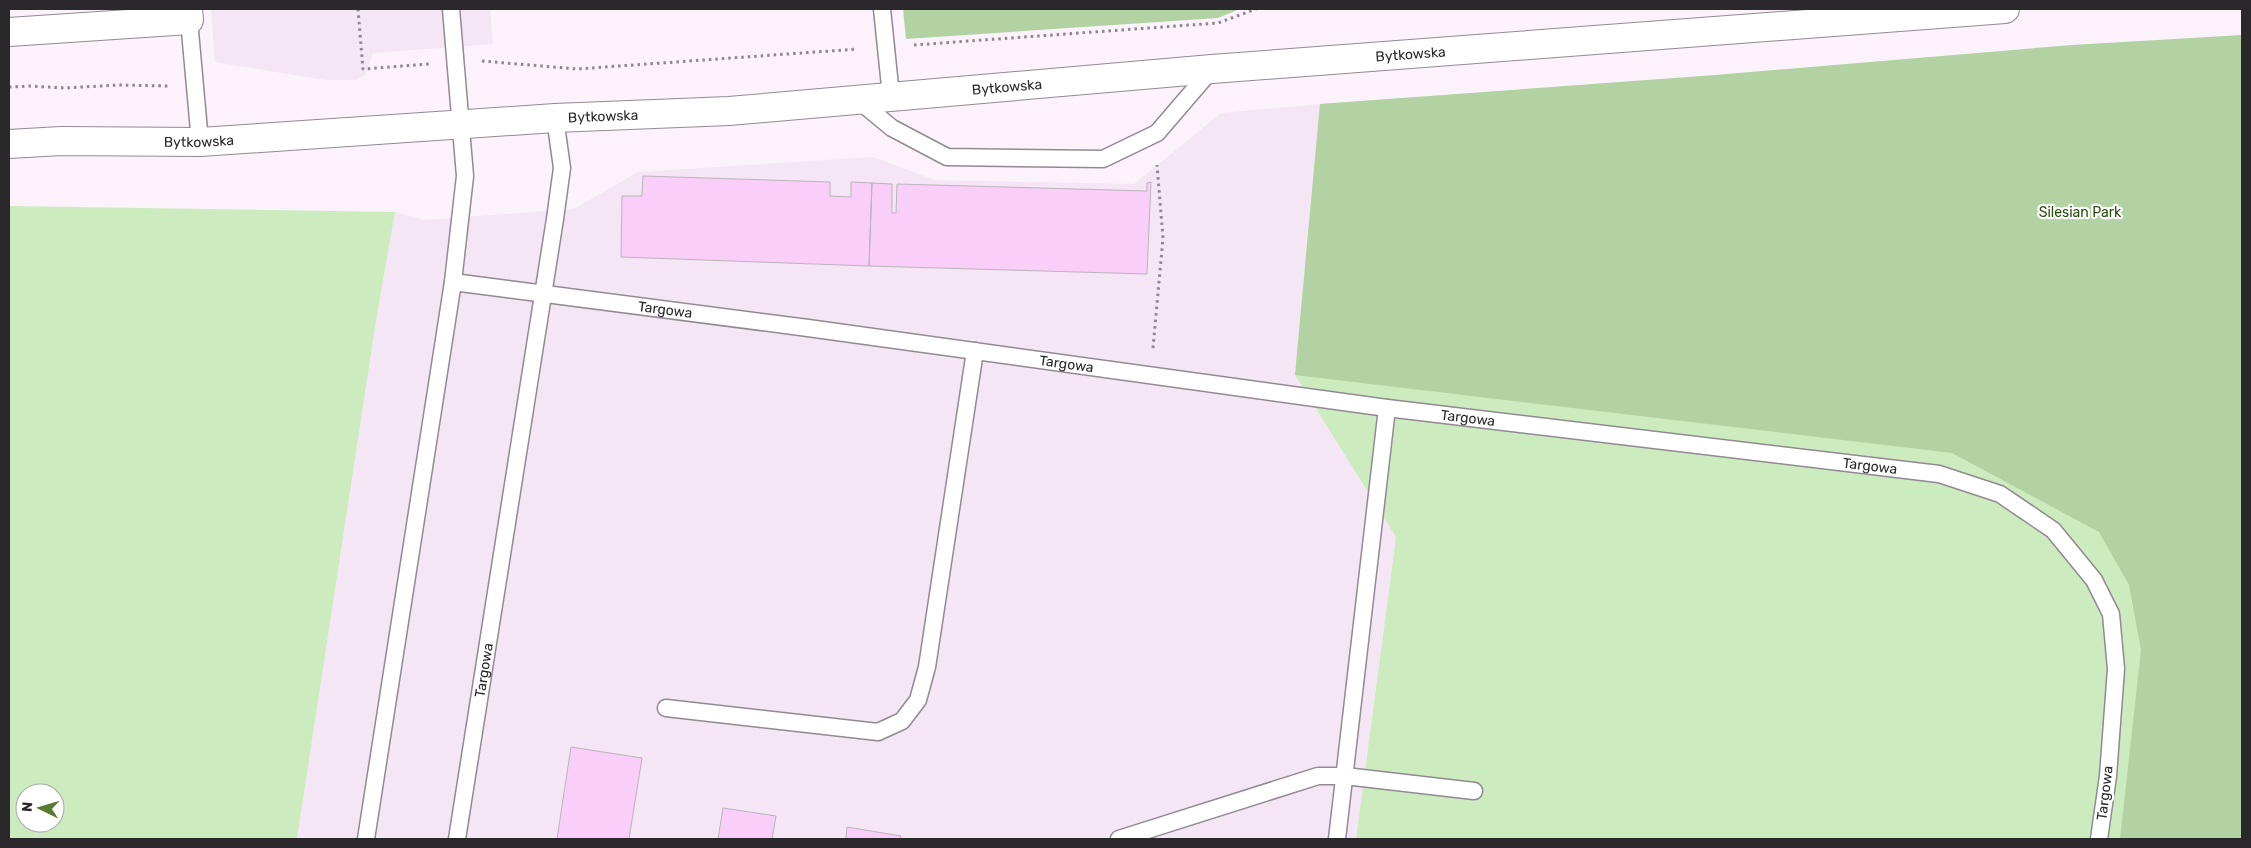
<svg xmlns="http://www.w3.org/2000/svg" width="2251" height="848" font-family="Rubik,sans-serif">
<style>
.built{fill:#f5e6f5}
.green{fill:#ccebbe;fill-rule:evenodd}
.forest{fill:#b2d2a3}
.building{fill:#f9cff9;stroke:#bbb3bb}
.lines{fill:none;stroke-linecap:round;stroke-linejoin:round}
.lane-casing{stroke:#928992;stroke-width:19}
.street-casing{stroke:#928992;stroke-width:30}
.secondary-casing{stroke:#928992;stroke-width:30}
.path{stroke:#8d878d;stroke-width:3;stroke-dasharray:2.5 4;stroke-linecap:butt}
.lane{stroke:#fff;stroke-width:16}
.street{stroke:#fff;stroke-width:28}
.secondary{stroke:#fff;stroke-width:28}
.labels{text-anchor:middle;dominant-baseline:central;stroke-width:4.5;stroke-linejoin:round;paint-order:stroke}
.street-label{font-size:14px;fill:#2b282b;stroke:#fff}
.park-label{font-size:14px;fill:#274e0d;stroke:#fff}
</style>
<rect width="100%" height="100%" fill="#fbf2fb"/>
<path class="built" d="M211,9H490L493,44L373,53L365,75L356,80H325L215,62Z
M1320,104L1295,375L1396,537L1356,839H297L376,321L395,212L424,220L574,209L638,172L873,157L935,180L1134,184L1221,113Z"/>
<path class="green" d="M2242,38V839H1356L1396,537L1295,375L1320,104Z
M9,206L395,212L376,321L297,839H9ZM25,793H55V823H25Z"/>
<path class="forest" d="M903,9H1240L1218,18L906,39Z
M2242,35V839H2120L2141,650L2129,585L2099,532L1952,453L1295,375L1320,104L1715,75L2072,45Z"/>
<path class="building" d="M643,176L830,182V196L851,197V182L872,183L869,266L621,257L622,196H642Z
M1151,182L1147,274L869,266L872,183L892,184V213H896L897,184L1147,191V183Z
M571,747L642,758L629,839H557Z
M723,808L776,816L772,839H718Z
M847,827L901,836L900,839H846Z"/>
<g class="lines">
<g class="lane-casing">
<g id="lane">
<path d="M882,9L891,96"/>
<path d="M189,20L200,142"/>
<path d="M858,100L892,128L947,157L1103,159L1157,133L1212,69"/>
<path id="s1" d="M453,282L808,328L1387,408L1939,474L2000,494L2053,530L2094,580L2111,614L2116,669L2108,776L2099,839"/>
<path d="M666,708L878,732L902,721L918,700L927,667L975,351"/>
<path d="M366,839L453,282L465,176L451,9"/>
<path id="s2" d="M457,839L555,219L562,168L555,118"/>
<path d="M1119,839L1318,776H1345L1474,791"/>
<path d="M1337,839L1387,408"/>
</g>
</g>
<g class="street-casing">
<path id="street" d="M9,32L189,20L188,9"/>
</g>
<g class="secondary-casing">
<g id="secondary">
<path id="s3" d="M9,144L61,141L200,142L555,118L729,111L1212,69L2005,9"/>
</g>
</g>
<path class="path" d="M358,9L363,69L429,64
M914,45L1218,23L1256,9
M482,61L577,69L858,49
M9,87L31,86L64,88L119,85L168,86
M1153,348L1163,238L1157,165"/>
<use href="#lane" class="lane"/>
<use href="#street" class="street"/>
<use href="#secondary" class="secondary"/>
</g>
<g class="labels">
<g class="street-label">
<text stroke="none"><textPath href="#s3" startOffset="1405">Bytkowska</textPath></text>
<text stroke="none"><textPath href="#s3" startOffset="1000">Bytkowska</textPath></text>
<text stroke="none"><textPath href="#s3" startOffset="595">Bytkowska</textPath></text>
<text stroke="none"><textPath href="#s3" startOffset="190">Bytkowska</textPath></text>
<text stroke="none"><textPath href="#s1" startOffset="214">Targowa</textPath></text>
<text stroke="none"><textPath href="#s1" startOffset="619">Targowa</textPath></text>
<text stroke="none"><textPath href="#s1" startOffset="1024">Targowa</textPath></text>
<text stroke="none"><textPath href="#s1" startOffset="1429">Targowa</textPath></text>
<text stroke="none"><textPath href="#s2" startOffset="171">Targowa</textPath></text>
<text transform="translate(2105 793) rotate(-83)">Targowa</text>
</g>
<g class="park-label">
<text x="2080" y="212">Silesian Park</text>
</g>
</g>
<rect width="2251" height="848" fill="none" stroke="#2b282b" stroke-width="20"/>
<g transform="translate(40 808) rotate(275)"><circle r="24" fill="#ffffff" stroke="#aaa9aa"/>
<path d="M0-4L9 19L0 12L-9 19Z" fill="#5b7a30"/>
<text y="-8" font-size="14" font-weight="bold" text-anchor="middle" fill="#2b282b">N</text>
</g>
</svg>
